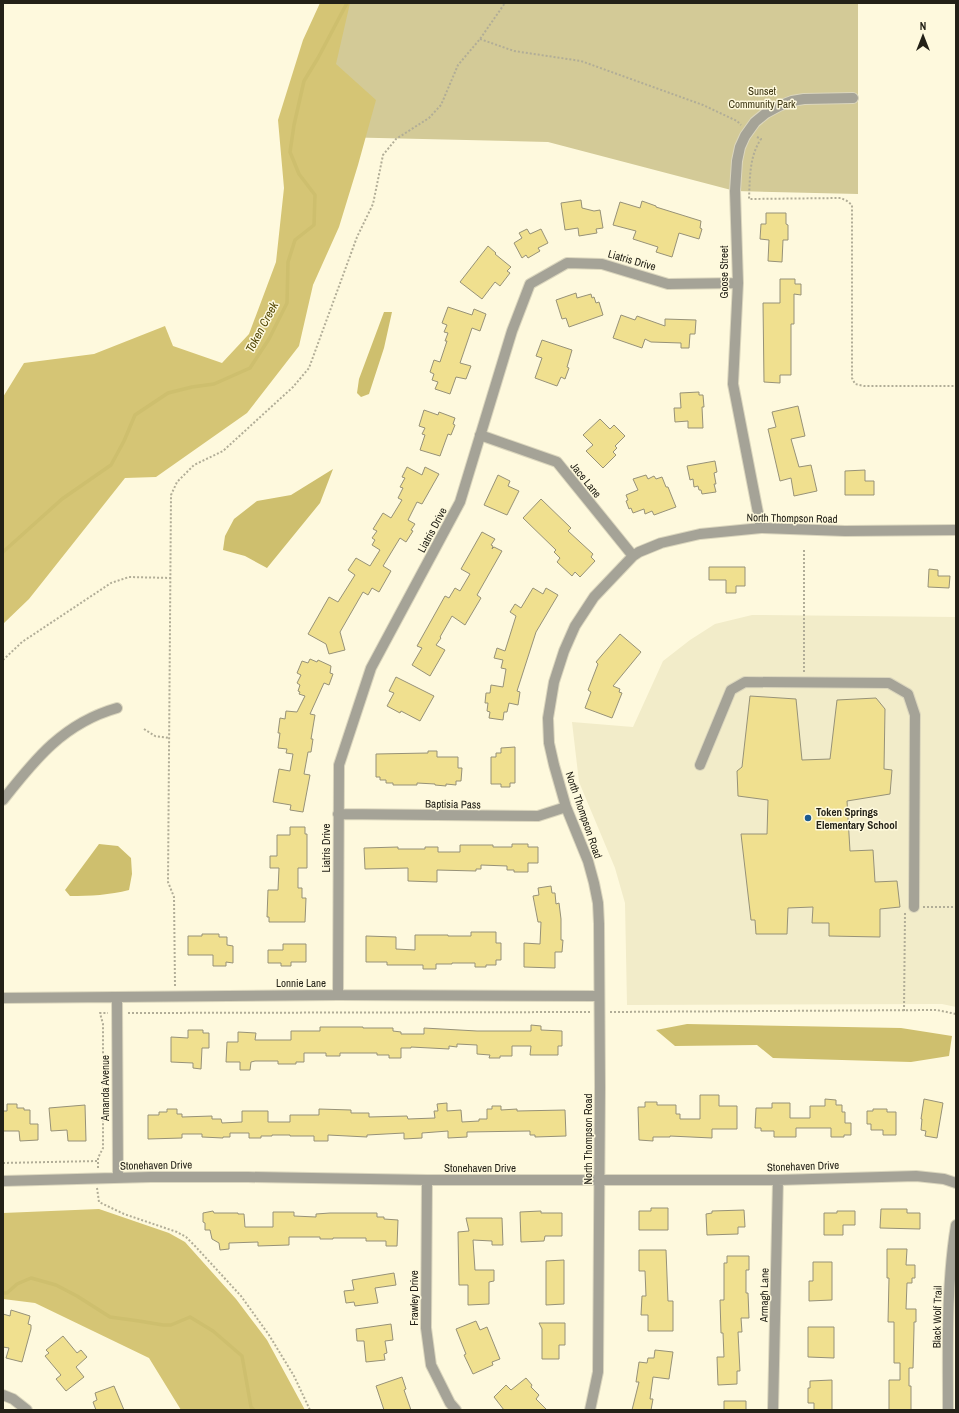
<svg xmlns="http://www.w3.org/2000/svg" width="959" height="1413" font-family="'Archivo Narrow',sans-serif">
<style>
.built{fill:#f2ecc9}
.green{fill:#d3ca97}
.forest{fill:#d5c575}
.water{fill:#cebf6e}
.lines{fill:none;stroke-linecap:round;stroke-linejoin:round}
.stream{stroke:#cebf6e;stroke-width:3.5}
.building{fill:#f0e08f;stroke:#979278}
.minor-casing{stroke:#dbd6bd;stroke-width:12}
.path{stroke:#b1ad97;stroke-width:2;stroke-dasharray:2 2;stroke-linecap:butt}
.minor{stroke:#a5a397;stroke-width:10}
.poi-dot{fill:#1b5a90;stroke:#fef9dd;stroke-width:1.5}
.labels{text-anchor:middle;dominant-baseline:central;stroke-width:3;stroke-linejoin:round;paint-order:stroke}
.park-label{font-size:11px;fill:#3c3512;stroke:#fef9dd}
.street-label{font-size:11px;fill:#232117;stroke:#fef9dd}
.poi-label{font-size:11px;font-weight:bold;fill:#232117;stroke:#fef9dd;text-anchor:start}
.water-label{font-size:12px;font-style:italic;fill:#554a09;stroke:#fef9dd}
</style>
<rect width="100%" height="100%" fill="#fef9dd"/>
<path class="built" d="M752,615L956,617V1007L942,1004L627,1005L625,903L615,868L579,782L572,722L633,727L663,661L690,640L715,624Z"/>
<path class="green" d="M345,3H858V194L735,191L548,142L292,136Z"/>
<path class="forest" d="M320,3H350L336,64L376,100L358,165L339,227L313,285L299,346L247,413L156,477L125,478L29,599L3,624V397L24,363L94,354L165,326L173,346L222,363L249,334L276,262L284,188L278,120L303,40Z
M99,1209L169,1233L185,1242L236,1299L267,1340L305,1410H181L149,1358L35,1303L3,1299V1213Z"/>
<path class="water" d="M384,312H392L384,348L369,394L361,397L357,393L359,379Z
M333,469L320,503L267,568L245,556L223,550L225,536L234,519L257,501L291,495Z
M99,844L118,846L131,858L132,874L129,890C110,895 90,896 70,896L65,890Z
M687,1024L901,1028L952,1036L949,1056L911,1062L773,1058L757,1045L675,1046L656,1030Z"/>
<g class="lines">
<path class="stream" d="M3,552L62,499L111,465L124,441L135,415L168,393L192,387L214,384L250,368L269,339L287,303L288,262L295,240L314,225L315,195L299,174L290,152L294,125L304,81L318,58L347,3
M3,1293H7L17,1284L31,1278L56,1285L77,1296L110,1317L139,1321L163,1325H171L190,1317L213,1331L242,1356L251,1407L254,1410"/>
</g>
<path class="building" d="M581,200L582,208L594,211L600,210L603,228L596,229L597,233L579,236L578,228L565,230L561,203Z
M642,201L656,206V207L701,221L700,228L702,229L699,239L679,233L672,257L656,252L658,247L633,239L636,231L613,225L620,202L640,208Z
M766,213H786V224L788,225V240H783L782,262L768,261L769,240L760,239L761,224H766Z
M527,229L530,234L541,229L548,243L538,248L540,251L528,258L526,255L522,258L514,243L522,238L519,233Z
M488,246L496,253L495,254L511,267L507,271L510,273L500,286L495,282L482,299L460,282Z
M780,279H795V284H801V295L794,294V324H791V375H780V383L764,382L763,303H780Z
M576,293L577,298L591,294L592,298L594,297L596,303L599,302L603,315L569,327L566,318L562,319L556,300Z
M448,307L472,315L474,309L486,314L480,331L472,328L460,363L471,366L466,379L456,377L450,394L435,389L438,382L432,380L434,374L430,372L434,360L440,362L447,341H445L448,333L444,332L447,325L442,323Z
M621,315L635,320L637,316L665,326V319L696,320L695,334H690L689,348H681V343L651,342L645,339L642,348L613,338Z
M542,340L572,350L567,367L569,368L565,379L561,377L557,386L535,378L542,358L536,356Z
M699,392V395H703L704,407H702L703,428H688V421L675,422L674,408H681L680,393Z
M798,406L805,436L791,439L799,467L811,465L817,491L794,496L791,478L780,481L768,429L776,427L772,412Z
M424,410L438,415L439,412L455,418L453,424L455,425L451,435L448,434L440,456L420,450L425,435L422,434L425,428L419,426Z
M600,419L610,429L614,425L625,436L615,446L617,448L613,452L616,455L603,468L586,451L593,445L583,435Z
M715,461L717,472L714,473L716,484H714L716,492L702,494L701,490H699L698,486L694,487L693,479L690,480L687,466Z
M407,467L422,475L425,467L439,474L422,504L417,502L408,520L415,524L411,530L413,531L406,542L400,538L383,566L391,571L379,592L372,588L368,595L363,592L340,632L345,650L329,654L326,644L308,634L329,597L338,602L355,575L348,570L356,558L370,566L380,550L372,545L375,540L372,538L377,531L373,529L383,513L391,518L402,500L398,498L403,488L400,487L405,478L402,477Z
M865,470V481H874V495H845V471Z
M498,475L510,481L508,486L519,491L507,515L484,505Z
M646,475L648,479L654,476L656,479L662,477L666,487H668L676,507L654,515L652,511L645,514L644,509L633,513L631,508L629,509L626,501L628,500L626,495L638,490L633,479Z
M541,499L571,528L568,531L593,554L591,557L595,561L580,577L575,572L572,576L557,562L560,558L554,552L556,550L523,518Z
M482,532L495,539L491,545L493,546L492,549L494,547L502,551L477,595L481,598L465,625L452,616L440,637L441,638L436,645L445,650L430,676L412,665L422,648L417,646L445,596L449,598L455,588L460,591L470,574L461,569Z
M709,567H745V586H736V593H726V580H709Z
M929,569L938,570V576H950L949,588L928,587Z
M533,588L543,594L546,588L558,595L536,632L517,691L520,692L518,705L509,703L507,712H504L503,720L489,718L490,712L487,711L488,703H485L486,693H490L491,685L503,687L506,669L501,668L503,660L494,658L497,648L505,651L516,616L510,612L515,604L521,608Z
M620,634L641,652L613,686L620,689L619,692L622,693L612,718L585,708L591,692L588,690L598,664L596,662Z
M310,659L317,662L318,660L331,666L330,673L333,674L329,685L324,683L310,714L315,715L311,739H313L311,752H308L304,774L310,775L303,812L290,810L291,805L273,802L279,769L290,771L293,754L286,753L287,749L278,748L280,733H278L280,718L285,719L286,711L297,712L305,696L299,694L300,692L298,691L300,685L297,683L301,675L297,673L302,661L308,663Z
M396,677L434,696L420,721L401,711L400,713L387,706L394,693L389,691Z
M750,696L796,699L802,760L830,759L837,700L876,698L885,709L884,769L892,770L890,794L847,801L850,851L873,850L875,882L897,881L900,907L880,909V937L829,936V923H812L813,907L788,908L787,934H756L755,920H751L741,834H767L768,800L738,796L737,771L742,767Z
M515,747V783H510V787H501V784H491V757H496V753H501V748Z
M428,751H437V757H458V768H462L461,781H456V785L446,784V786L435,785V784L417,783V785H393V783H386V780H380V777H376V754L428,753Z
M290,827H305V834H307V868H298V888H302V898H306L305,922H269V917H267L268,890H278L279,868H270V856H277V835H290Z
M512,844H528V847H538V863H528V872H514V870H507V866L481,865V869H476V871L437,870V882L408,881V868L365,869L364,848L398,847V849H425V847H438V852H460V845H493V847H512Z
M551,886L552,893H555L556,904L559,903L561,919V940H563L562,952H555V968L524,967V943L540,944L541,922H538L533,896L539,895L538,888Z
M471,932H496V943H501V960H496V965H486V967H475V963H452V964H436V969H423V965H387V962H366V936L396,937V949L415,950V935H448V936H471Z
M202,934H219V937H227V945L233,946V963L226,962V966H213V955H188V936H202Z
M283,944H306V962H291V966H281V963H268V950H283Z
M531,1025L541,1026V1030L562,1031V1046H558V1055H530L531,1046H512V1056H500V1058H489L490,1055L477,1054V1045L457,1044V1047L449,1046V1049L411,1047V1048H401V1058H389V1055H377V1053H340V1056H326V1053H304V1062H296V1064H278V1061H255L251,1062L250,1070H240V1062H226L227,1042H238V1032L256,1033L255,1040H291V1031H320V1027H363V1028H393V1031L401,1032V1034H424V1028L477,1031H531Z
M188,1030H203V1033H209V1048H202L201,1069L193,1068V1063L171,1062V1037L188,1038Z
M700,1095H719V1106H737V1129H712V1138L670,1136V1137H653V1141L639,1140L638,1107H645V1102H657V1105H676V1114H680V1119H700Z
M825,1099L836,1100V1105H842V1112H845V1123H851V1135H844V1137H831V1128H796V1137H774V1131H761V1128H755L756,1108H772V1103H790V1118H810V1106H825Z
M924,1099L943,1103L937,1138L925,1136L926,1131L921,1130L922,1119H921Z
M447,1103V1111L461,1110L462,1122L479,1121V1119H487V1109H492V1106H501V1110L517,1109V1111L565,1110L566,1136L535,1137V1135H530V1131L467,1132V1137L448,1138V1131L422,1133V1138L404,1139V1133L367,1135V1137L328,1135V1141H314V1136H290V1135H272V1136H261V1138H249V1133H230V1137H223V1138L202,1137V1134H182V1138L148,1139V1115H159V1112H167V1109H177V1114H182V1117L212,1116V1119H221L222,1123L242,1122V1111H268V1122H290V1115H319V1109L351,1110V1113H369V1117L407,1116L408,1119L435,1118L434,1111H438L437,1104Z
M7,1104H17V1108H24V1110H30V1124H38V1140L20,1141L19,1131H3V1111H7Z
M85,1105L86,1141H68L67,1130L51,1131L49,1108Z
M873,1109H887V1112H896V1135H883V1130H871V1124H867V1111H873Z
M651,1208H668V1230H639V1211H651Z
M881,1209H907V1213H920V1229L880,1228Z
M744,1210L745,1227H738V1234L707,1235L706,1214L712,1213V1211Z
M213,1211L214,1213H238V1214H244L245,1227H273V1212H294V1216L316,1217V1214L330,1213H377V1217H384V1219L398,1220L397,1246H386V1241H366V1238H333V1239H320V1237H289V1245L258,1246V1242L229,1243V1249L220,1250L219,1243L212,1239L210,1230H205V1223L203,1222V1213Z
M541,1211V1213H562V1236H545L544,1241L521,1242L520,1212Z
M837,1211H855V1225H843V1235H824V1213H837Z
M466,1218H502L503,1245H492V1241L473,1240L475,1270H494V1281L489,1282V1304L468,1305V1285H459L458,1232L469,1231Z
M887,1249H907L906,1265H915V1278H912V1283H907L906,1309H916V1322H914V1328L913,1368H909V1386H911V1410H889V1380H900V1363H894V1322H888L889,1278H887Z
M639,1250H666L668,1301H673V1331H648V1315H641L642,1296H646L645,1271H639Z
M727,1256H749V1270H746V1293H748L749,1318H741L742,1332H738L740,1371H737V1384L718,1385L717,1357H724L723,1333H721L720,1300H724V1263H727Z
M564,1260V1304L546,1305V1261Z
M813,1262H832V1300L809,1301V1281H813Z
M394,1273L396,1285L375,1288L378,1303L355,1306L354,1302L346,1303L344,1291L354,1290L352,1280Z
M11,1310L30,1316L28,1324L31,1325V1329L22,1362L6,1358L9,1348L3,1347V1314L10,1316Z
M476,1321L480,1330L487,1327L500,1359L492,1362L493,1365L473,1374L464,1355L466,1354L456,1329Z
M539,1323H565V1345H559V1359H542V1329Z
M391,1324L393,1340L385,1341L387,1353L384,1354L385,1360L366,1362L364,1341H357L356,1329Z
M808,1327H834V1358L808,1357Z
M63,1336L77,1353L81,1350L87,1357L76,1367L84,1377L66,1391L56,1379L61,1375L45,1356L49,1353L46,1350Z
M655,1350L673,1352L669,1379L653,1377L650,1399H653L651,1410H632L639,1382H636L639,1362L647,1363L648,1358H654Z
M402,1377L406,1389L404,1390L411,1410H384L376,1386Z
M526,1378L532,1385L531,1387L539,1395L536,1399L547,1410H504L494,1397L506,1385L511,1390Z
M832,1380V1410H814V1403H808V1388H810V1381Z
M114,1386L124,1410H96L93,1402L97,1400L95,1393Z
M724,1401H746V1410H724Z"/>
<g class="lines">
<g class="minor-casing">
<path id="minor" d="M480,435L557,462L633,556
M761,528L733,384L738,283L735,191L737,161L740,147L745,136L755,122L766,113L779,106L792,101L804,99L853,98
M700,765L731,690L745,682L889,683L908,694L915,715L914,907
M3,800C35,759 64,723 117,708
M338,814L538,816L566,807
M338,995L339,765L371,668L460,502L512,331L530,284L567,263L602,264L668,284L738,283
M117,997L118,1178
M3,998L338,995L599,996
M427,1180L426,1328L431,1365L450,1403L456,1410
M3,1181L151,1177H248L427,1180H778L916,1176L944,1179L956,1183
M3,1395L13,1399L27,1410
M590,1410L598,1372L600,1087L599,924L598,903L594,883L588,861L566,807L554,765L549,743L548,718L554,682L564,651L575,626L594,597L633,556L639,552L661,543L700,534L761,528L845,531L956,530
M773,1410L778,1180
M948,1410C948,1348 946,1286 956,1225"/>
</g>
<path class="path" d="M480,39L514,51L581,61L703,105L737,121L741,125
M757,137L761,139C749,157 750,178 749,199L841,198L847,201L852,205V378L855,384L864,386H956
M3,660L22,642L111,583L129,577L171,578
M804,672V549
M144,729L155,736L169,738
M923,907H956
M175,986L174,897L168,882L171,495L177,482L194,465L223,451L293,387L309,368L357,237L373,204L383,155L396,139L429,118L441,105L458,65L480,39L505,3
M904,1011L905,913
M610,1012L937,1010L956,1014
M128,1013L590,1012
M3,1163L98,1161
M98,1168V1158L103,1148V1024L100,1013H108
M97,1188L99,1202L124,1214L177,1232L186,1237L195,1246L241,1296L269,1335L294,1376L310,1410"/>
<use href="#minor" class="minor"/>
</g>
<circle class="poi-dot" cx="808" cy="818" r="4"/>
<g class="labels">
<g class="park-label">
<text x="762" y="91">Sunset<tspan x="762" dy="13">Community Park</tspan></text>
</g>
<g class="street-label">
<text transform="translate(632 260) rotate(16)">Liatris Drive</text>
<text transform="translate(724 272) rotate(-90)">Goose Street</text>
<text transform="translate(586 480) rotate(51)">Jace Lane</text>
<text transform="translate(792 518) rotate(1)">North Thompson Road</text>
<text transform="translate(432 530) rotate(-62)">Liatris Drive</text>
<text transform="translate(453 804) rotate(1)">Baptisia Pass</text>
<text transform="translate(584 815) rotate(71)">North Thompson Road</text>
<text transform="translate(326 848) rotate(-90)">Liatris Drive</text>
<text x="301" y="983">Lonnie Lane</text>
<text transform="translate(105 1088) rotate(-90)">Amanda Avenue</text>
<text transform="translate(588 1139) rotate(-90)">North Thompson Road</text>
<text transform="translate(156 1165) rotate(-1)">Stonehaven Drive</text>
<text transform="translate(803 1166) rotate(-2)">Stonehaven Drive</text>
<text x="480" y="1168">Stonehaven Drive</text>
<text transform="translate(764 1295) rotate(-89)">Armagh Lane</text>
<text transform="translate(414 1298) rotate(-90)">Frawley Drive</text>
<text transform="translate(937 1317) rotate(-89)">Black Wolf Trail</text>
</g>
<g class="poi-label">
<text x="816" y="812">Token Springs<tspan x="816" dy="13">Elementary School</tspan></text>
</g>
<g class="water-label">
<text transform="translate(262 327) rotate(-62)">Token Creek</text>
</g>
</g>
<rect width="959" height="1413" fill="none" stroke="#232117" stroke-width="8"/>
<g transform="translate(923 36)" stroke="#fef9dd" stroke-width="3" paint-order="stroke">
<path d="M0-3L7 15L0 10L-7 15Z" fill="#232117"/>
<text y="-6" font-size="11" font-weight="bold" text-anchor="middle" fill="#232117">N</text>
</g>
</svg>
